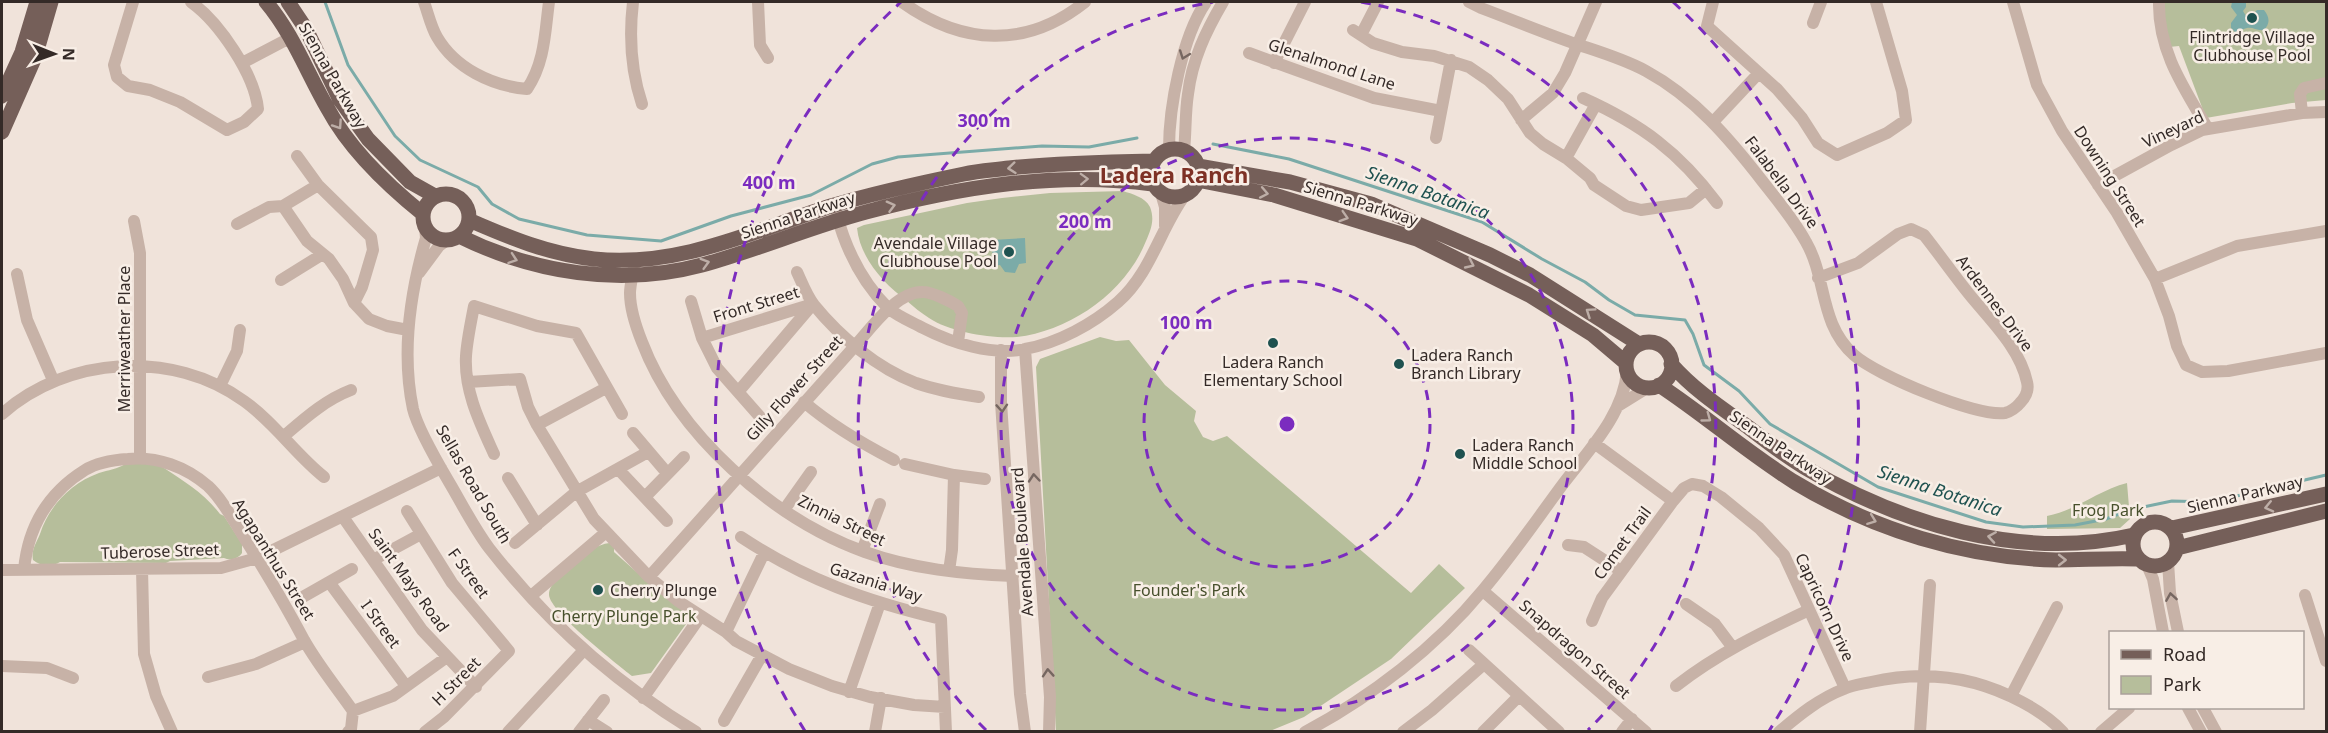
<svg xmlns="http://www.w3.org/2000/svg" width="2328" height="733" font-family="'Noto Sans',sans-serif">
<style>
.green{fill:#b6be9b}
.water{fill:#7baba8}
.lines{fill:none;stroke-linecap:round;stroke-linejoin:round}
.stream{stroke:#7baba8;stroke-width:3}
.minor{stroke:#c7b2a7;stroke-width:12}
.major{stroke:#755f59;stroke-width:15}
.oneway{stroke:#766761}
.oneway2{stroke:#bdaea7}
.ring{fill:none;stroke:#7b2cbf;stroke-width:3;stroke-dasharray:10 8}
.poi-dot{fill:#1f5250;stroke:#f8eee6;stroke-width:2}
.labels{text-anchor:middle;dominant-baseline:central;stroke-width:5;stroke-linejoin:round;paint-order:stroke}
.poi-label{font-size:16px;fill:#342a27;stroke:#f8eee6;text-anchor:start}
.street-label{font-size:16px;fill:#342a27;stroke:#f8eee6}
.park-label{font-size:16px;fill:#47502c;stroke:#f8eee6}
.water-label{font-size:18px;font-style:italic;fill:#1f5250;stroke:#f8eee6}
.district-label{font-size:22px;font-weight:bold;fill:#7e3125;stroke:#f8eee6}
.centre{fill:#7b2cbf;stroke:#f8eee6;stroke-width:3}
.ring-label{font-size:18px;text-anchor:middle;font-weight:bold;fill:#7b2cbf;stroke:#f8eee6;stroke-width:5;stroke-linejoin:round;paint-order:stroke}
</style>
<rect width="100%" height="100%" fill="#f0e3da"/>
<path class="green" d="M2159,2H2326V100L2292,103L2206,118L2179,46L2169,47Z
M1123,191C1132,194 1145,197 1150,207C1155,220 1151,229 1146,241C1126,292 1070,331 1017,337C991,339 950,332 929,318C921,313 914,307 907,301C884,284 860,258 857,228L864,225L967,203L1002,198L1050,193Z
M1100,337L1116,341L1129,340L1165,385L1196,411L1194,421L1203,437L1213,441L1227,436L1411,593L1439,564L1465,588L1391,659L1304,717L1270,731H1056L1036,367L1040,359Z
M125,464C137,464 154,462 164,468C185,482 204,493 220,514L224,516L242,544V553C238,559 230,561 224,558L170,561L166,563L60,562C52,567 40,566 33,560C31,550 36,544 40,534C49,506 71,483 99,473C108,470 118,469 125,464Z
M2127,483L2130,519L2120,528L2047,529V516C2075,511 2099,490 2127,483Z
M611,543L614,547V552L658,591L682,608L686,615V624L651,673L632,676C617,664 550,612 549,595C549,582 564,574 572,567C584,556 594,544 611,543Z"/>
<path class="water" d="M2232,2H2246V7L2243,11L2246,16L2252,15L2257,10H2264C2270,18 2270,23 2264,30C2257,31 2253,27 2247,28C2242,29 2240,32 2235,32L2231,28V23L2237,15L2231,7Z
M1025,238L1026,263L1019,264L1015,273L1005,272L1000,265L993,266L992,240Z"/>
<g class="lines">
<path class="stream" d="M325,2L348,65L395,136L420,160L478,187L492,204L519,219L587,235L661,241L731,216L811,195L872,164L898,157L1042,146L1089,147L1137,138
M1213,144L1289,159L1482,222L1542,259L1585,282L1609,300L1635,315L1685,320L1693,334L1704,365L1739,391L1770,424L1878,487L1986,522L2023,527L2075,525L2106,519L2129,510L2172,501L2211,502L2326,475"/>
<path class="minor" d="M133,2L114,65L117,77L128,86L150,90L180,102L227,130L244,122L258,109C255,75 219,22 191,2
M424,2C428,13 431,27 437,37C455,68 492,86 527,89C545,63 545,31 549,2
M633,2C629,36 631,71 642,104
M758,2L760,45L768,58
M902,2C962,45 1026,49 1085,2
M1469,2L1481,8C1513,20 1544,33 1576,44C1600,52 1624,59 1646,71C1694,97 1729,138 1763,182C1778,201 1794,220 1806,242C1827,278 1819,324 1854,355C1876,375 1976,417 2005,413C2010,412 2017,407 2020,403C2026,397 2029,390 2027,382C2020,348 1990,320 1969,294C1953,274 1939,254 1924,235L1911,229L1898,234L1858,263L1818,278
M1713,2L1707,26L1777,89L1802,118L1818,143L1837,155L1887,133L1906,120L1902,91L1876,2
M2013,2L2037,85L2062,131L2117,213L2155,279L2169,316L2177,346L2186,365L2202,372L2228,371L2326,353
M2159,2C2158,51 2184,88 2208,129
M1813,23L1821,2
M1353,30L1373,43L1402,52L1434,56L1469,67L1488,80L1508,99L1530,133L1543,144L1566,158L1590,178L1594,185L1626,206L1641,210L1689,203L1706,189
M1361,35L1378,2
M1249,53L1374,98L1441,111
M242,63L284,41H292
M1274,63L1305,2
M1583,98C1641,124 1679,152 1717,203
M2302,113L2300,94L2304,88L2326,83
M1521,120L1553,93L1565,73L1596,2
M1713,122L1758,74
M1436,138L1451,60
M1169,149C1169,107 1182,37 1206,2
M1184,151C1186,132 1185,113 1188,94C1192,60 1206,31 1223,2
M297,156L318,185L371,237L373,250L362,287L354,303
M1566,158L1596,104
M2098,185L2171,145L2202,130L2302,113L2326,112
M1161,193L1165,207V226
M283,206L307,241L329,259L343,279L354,303L369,319L387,326L408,330
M836,212C845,247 862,282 888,308C897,316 912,322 923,328C952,343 992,356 1025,349C1058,343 1093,324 1118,302C1151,273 1160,229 1185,195
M134,221L140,253V458
M237,224L269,207L283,206L318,185
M425,227L426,238C410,293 401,352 413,409C417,426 439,465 449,482C462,504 474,528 489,548C546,621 617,684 696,732
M634,266C633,275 630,285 630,293C630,310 636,327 642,342C677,434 773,519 865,552C912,569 963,574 1013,576
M797,272C802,283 807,296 814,305C840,337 877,368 916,383C936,390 958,394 979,397
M419,273L439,246L447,240
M17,274L27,320L53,380
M2155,279L2237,246L2326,231
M281,280L323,254
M691,301L702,338L717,368L761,418
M702,338L813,304
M1025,349L1050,697L1049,732
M1001,350V402L1020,694L1025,732
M468,382L520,379L528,407L537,425L594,519L649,577L678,601L726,632L736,641L789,669L832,686L870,697L914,705L945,707
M220,386L237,351L240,330
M738,392L812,305
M804,402C832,426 861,443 894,460
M1618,406L1647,388
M2,414C67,356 173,349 244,401C275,423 295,454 324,477
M537,425L606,388
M633,433L667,473
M284,436C305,418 325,400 351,390
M1594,443L1673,501
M494,454C480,423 464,391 466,356C467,340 471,322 474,306L537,326L576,333L622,414
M905,464L954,475L985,479
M619,470L667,521
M508,478L537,525
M645,497L684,457
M784,510L811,472
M407,511L452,583L509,651L444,717L425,732
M343,517L422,630L476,687
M741,537C806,580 866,601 941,619L946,732
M515,543L576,492L648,452
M1568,545L1584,547L1621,571
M862,551L880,504
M373,560L421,534
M2168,562L2170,593L2178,632
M2147,565L2153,579L2163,632
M142,569L144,654L156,696L172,732
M2,570L221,568L257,558L441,468
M24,570C28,527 48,493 85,470C98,462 113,460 128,459C157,456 186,467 208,486C222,499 232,518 242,534C264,569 285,604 304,640C318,665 337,688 353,711
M949,571L952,550L954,475
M649,577L855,346C871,328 897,291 923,292C932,292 950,301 958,306L962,313L958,342
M329,582L406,686
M1483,591L1646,732
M2305,595L2326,661
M531,596L605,533
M301,598L352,569
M1686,604L1715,624L1733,648
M1592,621L1602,598L1673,501L1684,488L1692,484L1703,486L1721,497L1759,528L1784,555L1845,688
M726,632L764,553
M1469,650L1559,732
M2,666L47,668L73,678
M208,677L256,664L305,642
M1676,686C1717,654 1762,632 1809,610
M849,692L880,603
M2011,696L2057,607
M643,698L700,617
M2188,708L2201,732
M2203,708L2216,732
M353,711L393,696L447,657
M588,720L607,732
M724,721L762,655
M348,732L351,729L353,711
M508,732L584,650
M579,732L604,700
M875,732L881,698
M1305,732C1371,697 1436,647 1483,590C1512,556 1537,519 1563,484C1588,451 1624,414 1627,371
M1403,732L1432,710L1484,664
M1483,732L1519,696
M1622,732L1632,719
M1779,732C1799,715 1820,698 1844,689C1852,685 1862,684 1871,682C1924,670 1974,676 2022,702C2037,710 2051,719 2063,732
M1920,732L1930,585
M2101,732L2129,708"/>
<path class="major" d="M266,2C293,34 307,73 328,109C350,150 387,185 423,214
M288,2L306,29L340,100L368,139L410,182L435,196
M2,96L22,52L37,2
M2,132L35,57L51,2
M1151 173a24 24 0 1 1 48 0a24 24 0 1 1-48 0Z
M1198,166L1290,182L1371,204L1490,255L1530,275L1639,344
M1197,180L1274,195L1417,239L1529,295L1593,335L1626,363
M423 217a23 23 0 1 1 46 0a23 23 0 1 1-46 0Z
M469,220C510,238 549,254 594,259C678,268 754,231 831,206C874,193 920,183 964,174C978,171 994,170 1009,168C1057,163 1105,162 1154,161
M459,236C534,273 620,287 702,265C757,250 810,227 866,212C959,187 1057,171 1153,184
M1626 365a23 23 0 1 1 46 0a23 23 0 1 1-46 0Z
M1671,364C1694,390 1720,407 1748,427C1766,441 1784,455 1804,467C1901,524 2021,561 2134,535
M1659,385C1706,416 1749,454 1796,483C1874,530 1965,558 2056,560C2083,560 2110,558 2137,559
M2133 544a22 22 0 1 1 44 0a22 22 0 1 1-44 0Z
M2172,528L2326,494
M2177,548L2326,511"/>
</g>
<defs><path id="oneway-chevron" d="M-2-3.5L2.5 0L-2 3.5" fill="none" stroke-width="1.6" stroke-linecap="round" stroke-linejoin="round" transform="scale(1.5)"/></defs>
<g class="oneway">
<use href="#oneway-chevron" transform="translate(1184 55) rotate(110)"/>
<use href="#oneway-chevron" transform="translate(1002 408) rotate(86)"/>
<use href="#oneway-chevron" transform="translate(1034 478) rotate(-95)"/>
<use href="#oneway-chevron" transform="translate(2171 597) rotate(-99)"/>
<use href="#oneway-chevron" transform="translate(1048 673) rotate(-94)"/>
</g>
<g class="oneway2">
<use href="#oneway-chevron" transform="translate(338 125) rotate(56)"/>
<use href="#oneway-chevron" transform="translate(1012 168) rotate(174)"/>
<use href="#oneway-chevron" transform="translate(1084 179) rotate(-2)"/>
<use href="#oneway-chevron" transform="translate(1264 193) rotate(11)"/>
<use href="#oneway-chevron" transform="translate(891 206) rotate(-15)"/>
<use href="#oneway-chevron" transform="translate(1344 217) rotate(17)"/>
<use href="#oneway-chevron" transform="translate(513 259) rotate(19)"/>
<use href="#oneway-chevron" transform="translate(705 263) rotate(-16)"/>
<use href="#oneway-chevron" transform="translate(1470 264) rotate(25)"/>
<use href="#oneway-chevron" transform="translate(1590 312) rotate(-146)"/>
<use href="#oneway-chevron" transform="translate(1707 418) rotate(36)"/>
<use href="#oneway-chevron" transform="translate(2269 507) rotate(167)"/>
<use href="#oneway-chevron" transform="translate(1872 520) rotate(21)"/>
<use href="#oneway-chevron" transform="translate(1992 537) rotate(-171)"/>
<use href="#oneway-chevron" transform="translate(2062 560)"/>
</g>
<g class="ring">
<circle cx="1287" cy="424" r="143"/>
<circle cx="1287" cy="424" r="286"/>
<path d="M986 730A429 429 0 0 1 1213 2M1361 2A429 429 0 0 1 1588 730"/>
<path d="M805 731A572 572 0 0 1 901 2M1673 2A572 572 0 0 1 1769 731"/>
</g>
<g class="poi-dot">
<circle cx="2252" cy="18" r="6"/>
<circle cx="1009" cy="252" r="6"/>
<circle cx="1273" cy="343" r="6"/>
<circle cx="1399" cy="364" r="6"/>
<circle cx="1460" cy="454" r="6"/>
<circle cx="598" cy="590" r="6"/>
</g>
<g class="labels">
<g class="poi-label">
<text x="2252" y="37" text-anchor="middle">Flintridge Village<tspan x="2252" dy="18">Clubhouse Pool</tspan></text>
<text x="997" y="243" text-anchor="end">Avendale Village<tspan x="997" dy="18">Clubhouse Pool</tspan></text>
<text x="1411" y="355">Ladera Ranch<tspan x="1411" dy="18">Branch Library</tspan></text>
<text x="1273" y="362" text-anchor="middle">Ladera Ranch<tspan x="1273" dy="18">Elementary School</tspan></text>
<text x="1472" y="445">Ladera Ranch<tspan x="1472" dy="18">Middle School</tspan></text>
<text x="610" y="590">Cherry Plunge</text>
</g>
<g class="street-label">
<text transform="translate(1332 64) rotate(18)">Glenalmond Lane</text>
<text transform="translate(333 75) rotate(60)">Sienna Parkway</text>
<text transform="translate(2173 129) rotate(-25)">Vineyard</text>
<text transform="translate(2110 176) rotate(57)">Downing Street</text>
<text transform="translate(1782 182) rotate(53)">Falabella Drive</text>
<text transform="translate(1361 203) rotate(17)">Sienna Parkway</text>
<text transform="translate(798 215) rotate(-18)">Sienna Parkway</text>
<text transform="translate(1995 303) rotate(53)">Ardennes Drive</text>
<text transform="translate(756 304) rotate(-17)">Front Street</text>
<text transform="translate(124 339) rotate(-90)">Merriweather Place</text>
<text transform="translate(794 388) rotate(-48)">Gilly Flower Street</text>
<text transform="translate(1781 447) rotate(34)">Sienna Parkway</text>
<text transform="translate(474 484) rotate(60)">Sellas Road South</text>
<text transform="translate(2245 494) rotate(-13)">Sienna Parkway</text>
<text transform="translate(842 520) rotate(26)">Zinnia Street</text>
<text transform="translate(1022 542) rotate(-94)">Avendale Boulevard</text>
<text transform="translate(1622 543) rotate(-54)">Comet Trail</text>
<text transform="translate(160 551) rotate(-2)">Tuberose Street</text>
<text transform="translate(274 559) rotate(58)">Agapanthus Street</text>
<text transform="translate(469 573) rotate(54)">F Street</text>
<text transform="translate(409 580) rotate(54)">Saint Mays Road</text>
<text transform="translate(876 582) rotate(18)">Gazania Way</text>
<text transform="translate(1825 607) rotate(65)">Capricorn Drive</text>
<text transform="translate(381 624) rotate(54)">I Street</text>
<text transform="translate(1575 649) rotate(41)">Snapdragon Street</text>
<text transform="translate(456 681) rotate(-45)">H Street</text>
</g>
<g class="park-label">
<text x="2108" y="510">Frog Park</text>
<text x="1189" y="590">Founder's Park</text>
<text x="624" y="616">Cherry Plunge Park</text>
</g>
<g class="water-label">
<text transform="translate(1428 192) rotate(19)">Sienna Botanica</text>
<text transform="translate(1940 490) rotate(18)">Sienna Botanica</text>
</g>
<g class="district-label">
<text x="1174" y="174">Ladera Ranch</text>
</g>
</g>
<circle cx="1287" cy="424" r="9" class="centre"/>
<g class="ring-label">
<text x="984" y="127">300 m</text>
<text x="769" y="189">400 m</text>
<text x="1085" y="228">200 m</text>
<text x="1186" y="329">100 m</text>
</g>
<rect width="2328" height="733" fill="none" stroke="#342a27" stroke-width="6"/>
<rect x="2109" y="631" width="195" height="78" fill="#f8eee6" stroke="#aaa09a" stroke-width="1.5"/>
<rect x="2121" y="650" width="30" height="9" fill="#755f59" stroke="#aaa09a" stroke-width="1.5"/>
<text x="2163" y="661" font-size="18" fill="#342a27">Road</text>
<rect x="2121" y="676" width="30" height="18" fill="#b6be9b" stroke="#aaa09a" stroke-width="1.5"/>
<text x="2163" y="691" font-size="18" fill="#342a27">Park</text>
<g transform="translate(54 54) rotate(91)" stroke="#f8eee6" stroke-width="4.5" paint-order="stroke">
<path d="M0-4.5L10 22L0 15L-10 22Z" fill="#342a27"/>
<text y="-9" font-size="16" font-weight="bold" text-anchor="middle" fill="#342a27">N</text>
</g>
</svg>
